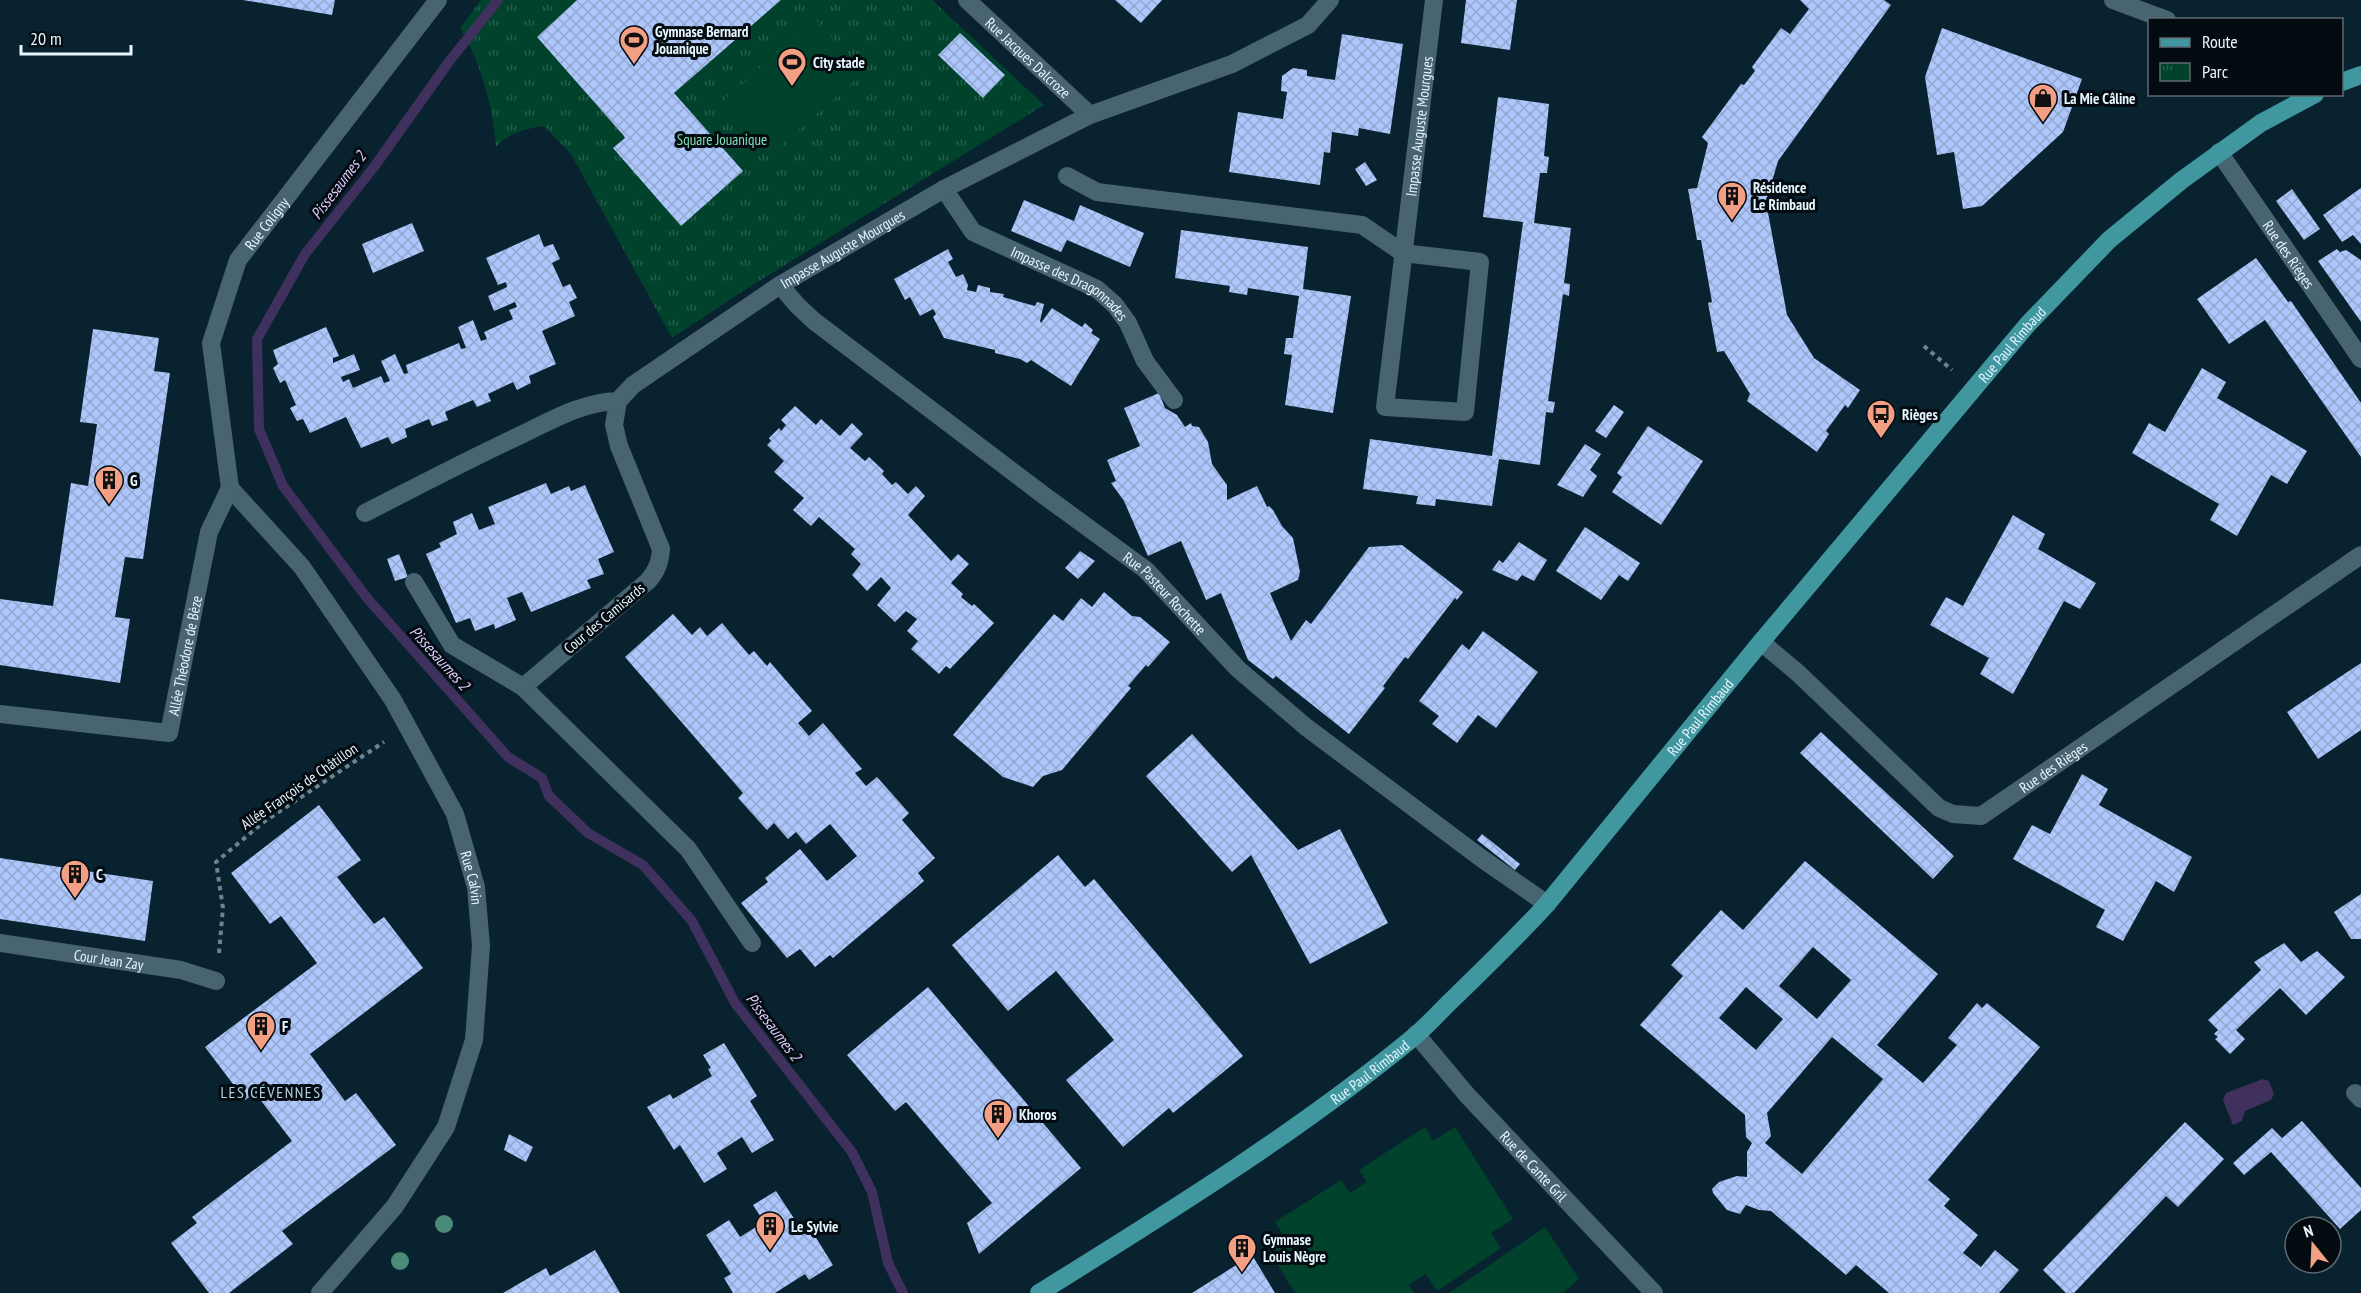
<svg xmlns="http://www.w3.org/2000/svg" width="2361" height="1293" font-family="'PT Sans Narrow',sans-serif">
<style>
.park{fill:url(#park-tufts)}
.pitch{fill:#00422c}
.water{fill:#40305e}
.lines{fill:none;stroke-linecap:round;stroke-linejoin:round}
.stream{stroke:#40305e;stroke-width:10}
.building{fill:url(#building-cross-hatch);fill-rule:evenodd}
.path{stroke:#6f848f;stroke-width:4;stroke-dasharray:4.5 4.5;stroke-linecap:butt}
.minor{stroke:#486371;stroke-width:18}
.major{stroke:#40979f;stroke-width:18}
.tree{fill:#4a8b79}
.labels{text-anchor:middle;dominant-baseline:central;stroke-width:6;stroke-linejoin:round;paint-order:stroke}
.poi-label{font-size:15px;font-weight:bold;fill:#e7f6ff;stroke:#030b10;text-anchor:start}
.street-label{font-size:15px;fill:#e7f6ff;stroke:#030b10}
.park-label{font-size:15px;fill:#80e0b6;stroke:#030b10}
.water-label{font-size:16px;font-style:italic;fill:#dccefe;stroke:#030b10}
.neighbourhood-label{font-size:16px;letter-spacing:1.5px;fill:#b3d2e2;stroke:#030b10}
</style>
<defs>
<pattern id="park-tufts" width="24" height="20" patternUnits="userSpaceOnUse" patternTransform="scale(1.5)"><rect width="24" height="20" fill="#00422c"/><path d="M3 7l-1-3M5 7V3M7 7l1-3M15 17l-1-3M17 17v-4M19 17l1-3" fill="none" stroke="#255e4c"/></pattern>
<pattern id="building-cross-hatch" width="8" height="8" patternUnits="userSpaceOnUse" patternTransform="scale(1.5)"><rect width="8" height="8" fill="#adc6fb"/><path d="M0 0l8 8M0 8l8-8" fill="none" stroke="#93a7cf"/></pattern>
</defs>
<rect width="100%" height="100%" fill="#08232f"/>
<path class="park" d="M481,0H932L1044,105L743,291L672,338L571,154L544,126C525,129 510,132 496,147C493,106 481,63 460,28Z"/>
<path class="pitch" d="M815,19L863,73L769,156L722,102Z
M1425,1127L1433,1141L1455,1127L1513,1219L1491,1233L1501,1248L1437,1291L1426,1274L1409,1285L1414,1293H1295L1266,1246L1283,1235L1275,1222L1341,1180L1350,1193L1367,1182L1359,1170Z
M1545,1227L1579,1279L1563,1293H1449Z"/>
<path class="water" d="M2263,1079L2269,1081L2274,1094L2271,1100L2245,1111L2242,1121L2233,1125L2223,1100L2226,1093Z"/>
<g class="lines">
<path class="stream" d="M498,0L448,63L374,167L305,254L257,339L259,429L283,486L367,598L508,757L542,778L549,796L588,833L643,865L692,921L735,1003L852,1152L872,1192L888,1263L903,1293"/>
</g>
<path class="building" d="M243,0H335L332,15Z
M577,0H781L674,93L743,171L681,226L613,148L625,138L624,136L537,37Z
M1115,0H1162L1141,23Z
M1466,0H1517L1510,50L1461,43Z
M1800,0H1884L1891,5L1778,161L1766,202L1787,315L1814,358L1860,390L1848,408L1845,405L1826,431L1829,434L1817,452L1747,401L1750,394L1724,351L1717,352L1708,303L1712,302L1701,240H1697L1688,189L1697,188L1708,143L1702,137L1741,84L1744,85L1755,71L1752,67L1781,28L1790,34L1809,9Z
M1942,28L2082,79L2063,132L1982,206L1963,209L1954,152L1937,155L1925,77Z
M960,33L1005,75L983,98L938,55Z
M1342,34L1403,44L1390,134L1359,128L1358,136L1332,132L1330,153L1324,152L1320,185L1229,172L1238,112L1283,119L1287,92L1281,91L1282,76L1293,68L1307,70V76L1335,80Z
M1498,97L1549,104L1544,156L1549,157L1547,173H1540L1534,223L1571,228L1564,283L1570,284L1569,296L1563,294L1548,401L1555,402L1553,413L1546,412L1540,465L1499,459L1492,506L1436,499L1435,506L1416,504L1418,496L1363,489L1370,439L1492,456L1523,222L1483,217Z
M1365,162L1377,180L1366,186L1355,169Z
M2361,188V244L2353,235L2342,242L2323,215Z
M2292,189L2320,229L2304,240L2276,201Z
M1024,200L1074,221L1080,205L1144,233L1130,267L1067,240L1061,252L1011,231Z
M412,223L424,251L373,273L362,244Z
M1181,230L1308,247L1303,289L1351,296L1333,413L1285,405L1292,355L1284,354L1286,338H1293L1299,296L1248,288L1247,295L1229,292L1230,286L1175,278Z
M539,234L544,247L553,244L560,259L552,263L563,287L570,284L577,298L569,302L575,316L542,331L556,364L529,376L531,383L517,390L513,382L488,394L491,401L477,407L473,400L445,412L448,420L432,426L429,419L405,429L407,437L392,444L388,437L361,448L346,417L310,433L303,419L297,421L290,408L296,405L285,380L280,383L273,368L278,364L273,350L326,327L339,356L333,358V363L354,354L360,370L341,377L343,382L349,379L353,388L381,376L384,383L390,381L381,361L395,354L404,374L408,373L406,365L459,343L461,349L466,348L458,327L473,320L481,341L487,339L484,332L513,319L509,310L517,307L515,302L494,311L488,296L507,287L506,282L498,285L486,258Z
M948,249L953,259L948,262L956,277L963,274L968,285L967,290L976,292L978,285L990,288V292L1004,294L1003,297L1035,306L1037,302L1044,304L1040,321L1041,323L1052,308L1082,327L1085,323L1093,330L1091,333L1100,339L1071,386L1031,360L1027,363L1020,359L995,353V350L944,338L933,317L936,314L933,309L920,316L910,297L905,300L894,279Z
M2337,249L2340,252L2346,250L2361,260V322L2318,261Z
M2256,258L2288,302L2291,301L2361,403V457L2265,320L2229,344L2197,299Z
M93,329L159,338L154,371L170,373L143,559L125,557L115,617L130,619L120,683L0,665V599L53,606L71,483L88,486L97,424L80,422Z
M2202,368L2226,382L2217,398L2307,451L2287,484L2271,475L2237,536L2210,520L2219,504L2132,453L2149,423L2165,432Z
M1159,393L1165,408L1177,415L1185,427L1191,423L1192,426L1199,427L1208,442L1212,464L1227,485V500L1257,486L1267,507L1269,506L1273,510L1282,526L1293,538L1300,572L1298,580L1270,593L1291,641L1306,620L1311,624L1369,547L1402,545L1463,592L1457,600L1455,598L1408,659L1405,657L1383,686L1385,688L1349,734L1276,676L1273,679L1248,660L1221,593L1206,600L1181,541L1148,556L1124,501L1111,483L1116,481L1107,460L1140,446L1124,408Z
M1614,405L1624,412L1606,438L1595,431Z
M795,406L816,425L821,419L840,436L852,423L863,434L850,448L865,461L869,457L884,471L882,474L892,485L896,482L908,494L916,486L925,496L908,515L951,561L958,554L969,564L951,583L963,594L961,597L972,606L974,604L994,623L950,669L946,666L939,674L911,649L918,641L907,631L917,619L906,611L895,622L877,605L891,588L881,577L867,591L852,575L861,564L851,554L855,549L819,517L811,526L793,510L804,498L774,472L784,461L767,445L771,441L769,438L779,428L781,431L786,425L781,420Z
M1648,426L1703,461L1661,525L1612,492L1622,477L1617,473Z
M1585,444L1601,454L1590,470L1597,476L1583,497L1557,485Z
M546,483L551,494L569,486L571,491L585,485L614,552L598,559L604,574L587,580L591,588L531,612L522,592L507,598L516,620L495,629L494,624L475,631L470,618L456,623L426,554L441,547L439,543L457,534L453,522L472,513L479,530L495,524L488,507Z
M2013,515L2045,534L2038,549L2096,583L2080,609L2064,601L2013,694L1980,674L1989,658L1930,625L1946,597L1963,606Z
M1585,527L1640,563L1628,581L1619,575L1601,600L1556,571Z
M1519,542L1547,560L1534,581L1522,575L1517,581L1492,570L1499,560L1503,563Z
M1080,551L1095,561L1078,579L1065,568Z
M399,554L408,577L395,581L387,559Z
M1104,592L1132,616L1140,617L1170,642L1148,667L1146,665L1128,686L1131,688L1062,770L1043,776L1033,787L1003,777L953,735L1054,614L1063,621L1081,598L1092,607Z
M673,614L692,635L700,627L707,636L722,623L749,655L754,651L767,666L770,662L812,711L798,723L809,736L823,723L862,769L855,773L866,786L877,777L909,813L902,820L935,858L918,873L924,881L833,958L830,955L815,967L800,949L787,958L741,903L768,882L765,878L800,849L827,881L857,856L830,824L806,844L796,832L788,839L774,823L767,830L738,798L743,793L625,657Z
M1483,631L1538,672L1496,728L1478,715L1457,743L1432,724L1439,716L1419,701L1462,644L1469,650Z
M2361,663V730L2318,759L2287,712Z
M1821,732L1954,856L1933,879L1800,753Z
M1192,734L1298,850L1340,829L1388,923L1310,964L1251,855L1232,872L1146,776Z
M2082,774L2108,789L2099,805L2192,857L2174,892L2156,881L2123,941L2096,927L2105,910L2013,859L2032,825L2050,834Z
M319,805L361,860L337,877L374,924L384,917L423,968L310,1054L345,1101L356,1093L396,1145L282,1231L293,1244L229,1293H209L171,1243L197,1223L192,1217L292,1141L255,1093L245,1100L205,1047L317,963L281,916L270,924L231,873Z
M1482,834L1520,864L1515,870L1477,840Z
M1058,855L1085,887L1094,879L1243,1056L1173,1113L1169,1108L1123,1147L1066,1080L1114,1040L1056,971L1008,1011L952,945Z
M0,858L153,881L145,941L0,919Z
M1805,861L1938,974L1877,1045L1923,1083L1957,1045L1948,1038L1977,1003L1982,1008L1987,1003L2040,1047L1928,1180L1950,1199L1944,1206L1978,1235L1963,1253L1981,1267L1995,1250L2019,1270L1999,1293H1889L1856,1265L1846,1275L1771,1211L1759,1210L1746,1205L1740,1214L1727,1210L1713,1193L1712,1189L1719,1182L1737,1176L1747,1177V1152L1752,1143L1746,1137L1745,1115L1640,1025L1683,976L1671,965L1721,910L1743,930ZM1813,947L1851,980L1817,1019L1779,986ZM1746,987L1783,1019L1756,1050L1719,1018ZM1832,1037L1883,1079L1802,1174L1765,1143L1771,1136L1767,1113Z
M2361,894V939H2351L2334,912Z
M2284,943L2301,962L2317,951L2345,977L2306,1015L2280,988L2236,1030L2245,1039L2230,1054L2215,1039L2218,1037L2214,1034L2218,1030L2208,1020L2261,970L2254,962Z
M928,987L1081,1168L979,1254L967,1223L992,1203L906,1102L895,1111L847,1055Z
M724,1043L757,1096L750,1101L774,1140L752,1153L742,1137L717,1153L727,1169L704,1183L680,1145L674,1150L647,1107L670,1094L673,1099L712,1076L708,1069L711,1068L703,1055Z
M2302,1121L2361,1188V1210L2340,1229L2271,1152L2244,1175L2233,1163L2272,1128L2282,1138Z
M2185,1122L2224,1159L2178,1207L2166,1196L2074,1293H2066L2043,1270Z
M509,1134L533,1147L526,1162L504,1150Z
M776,1191L801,1229L808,1225L833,1265L809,1280L805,1274L775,1293H733L724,1278L731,1274L706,1235L729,1220L740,1237L764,1222L753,1205Z
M595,1250L620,1293H503L546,1268L550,1276Z
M1252,1255L1275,1293H1192Z"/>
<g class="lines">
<path class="path" d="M1924,346L1952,370
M219,953L223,908L216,862L265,821L384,742"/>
<g class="minor">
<path id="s1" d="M967,0L1090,115"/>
<path d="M2113,0L2167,20"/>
<path id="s2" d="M2219,152L2361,359"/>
<path id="s3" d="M1067,176L1097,192L1362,225L1403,253L1480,262L1465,412L1385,407L1434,0"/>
<path id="s4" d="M944,189L973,232L1097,289L1115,305L1128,323L1145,361L1174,400"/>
<path id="s5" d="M780,285L797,305L814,321L1042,494L1146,570L1238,669L1306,727L1481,858L1547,904"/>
<path d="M618,401L614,425L619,446L661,549C660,562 657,571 648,581L523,687L688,849L752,943"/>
<path id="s6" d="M230,488L302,567L393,700L455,814L476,887L481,946L474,1040L446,1127L395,1206L320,1293"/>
<path id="s7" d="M230,488L211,343L238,260L438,0"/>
<path id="s8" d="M365,513C418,486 469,459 523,434C554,419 583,402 618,401L633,385L780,285L944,189L1090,115L1232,64L1308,25L1330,0"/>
<path d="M414,582L452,645L523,687"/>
<path id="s9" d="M1761,642L1799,674L1939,808L1953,814L1981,816L2361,555"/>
<path id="s10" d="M0,714L169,733L209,532L230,488"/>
<path id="s11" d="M0,943L181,970L216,981"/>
<path id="s12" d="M1416,1034L1467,1095L1654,1293"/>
<path d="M2355,1093L2361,1099"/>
</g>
<g class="major">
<path d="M2342,82L2361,75"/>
<path id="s13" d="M1039,1293C1166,1214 1300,1131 1415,1036C1430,1023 1443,1008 1457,995C1488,965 1518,936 1547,904L1761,642L2028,324L2109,240L2182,180L2261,123L2315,94"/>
</g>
</g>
<g class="tree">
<circle cx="444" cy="1224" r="9"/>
<circle cx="400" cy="1261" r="9"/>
</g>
<defs>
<g id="stadium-pin" transform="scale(1.5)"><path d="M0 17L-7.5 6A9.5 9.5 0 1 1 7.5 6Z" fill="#f39f83" stroke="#030b10"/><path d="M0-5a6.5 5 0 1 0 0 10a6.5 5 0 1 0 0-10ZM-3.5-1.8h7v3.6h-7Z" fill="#111"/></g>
<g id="shop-pin" transform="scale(1.5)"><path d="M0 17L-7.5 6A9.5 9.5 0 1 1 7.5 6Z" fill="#f39f83" stroke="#030b10"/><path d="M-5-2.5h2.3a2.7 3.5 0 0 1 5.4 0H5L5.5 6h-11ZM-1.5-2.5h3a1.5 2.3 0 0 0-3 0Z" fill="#111"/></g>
<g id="building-pin" transform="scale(1.5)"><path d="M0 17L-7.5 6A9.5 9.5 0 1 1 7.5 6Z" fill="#f39f83" stroke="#030b10"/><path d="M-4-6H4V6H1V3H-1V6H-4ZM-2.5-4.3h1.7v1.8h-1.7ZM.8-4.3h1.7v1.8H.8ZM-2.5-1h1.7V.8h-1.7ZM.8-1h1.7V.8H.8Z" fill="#111"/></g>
<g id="bus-pin" transform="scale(1.5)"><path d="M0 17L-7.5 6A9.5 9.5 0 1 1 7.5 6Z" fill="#f39f83" stroke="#030b10"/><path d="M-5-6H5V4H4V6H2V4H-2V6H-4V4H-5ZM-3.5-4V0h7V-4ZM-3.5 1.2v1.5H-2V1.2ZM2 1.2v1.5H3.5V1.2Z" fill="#111"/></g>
</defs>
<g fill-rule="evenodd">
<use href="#stadium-pin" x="634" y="40"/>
<use href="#stadium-pin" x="792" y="62"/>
<use href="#shop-pin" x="2043" y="98"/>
<use href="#building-pin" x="1732" y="196"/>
<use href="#bus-pin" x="1881" y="414"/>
<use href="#building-pin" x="109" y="480"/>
<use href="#building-pin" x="75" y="874"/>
<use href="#building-pin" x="261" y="1026"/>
<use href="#building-pin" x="998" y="1114"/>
<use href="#building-pin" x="770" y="1226"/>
<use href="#building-pin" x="1242" y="1248"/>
</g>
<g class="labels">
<g class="poi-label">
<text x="655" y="31">Gymnase Bernard<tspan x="655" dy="17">Jouanique</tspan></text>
<text x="813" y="62">City stade</text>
<text x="2064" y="98">La Mie Câline</text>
<text x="1753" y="187">Résidence<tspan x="1753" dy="17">Le Rimbaud</tspan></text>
<text x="1902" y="414">Rièges</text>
<text x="130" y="480">G</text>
<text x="96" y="874">C</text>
<text x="282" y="1026">F</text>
<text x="1019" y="1114">Khoros</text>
<text x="791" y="1226">Le Sylvie</text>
<text x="1263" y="1239">Gymnase<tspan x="1263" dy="17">Louis Nègre</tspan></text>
</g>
<g class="street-label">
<text stroke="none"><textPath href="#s1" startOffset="84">Rue Jacques Dalcroze</textPath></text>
<text stroke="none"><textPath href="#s3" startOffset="942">Impasse Auguste Mourgues</textPath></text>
<text stroke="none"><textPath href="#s7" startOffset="280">Rue Coligny</textPath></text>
<text stroke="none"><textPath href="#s8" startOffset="550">Impasse Auguste Mourgues</textPath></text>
<text stroke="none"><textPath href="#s2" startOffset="124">Rue des Rièges</textPath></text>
<text stroke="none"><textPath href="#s4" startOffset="162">Impasse des Dragonnades</textPath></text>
<text stroke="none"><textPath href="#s13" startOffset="1370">Rue Paul Rimbaud</textPath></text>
<text stroke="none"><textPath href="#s5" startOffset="494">Rue Pasteur Rochette</textPath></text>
<text transform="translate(604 618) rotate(-40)">Cour des Camisards</text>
<text stroke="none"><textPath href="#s10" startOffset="249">Allée Théodore de Bèze</textPath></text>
<text stroke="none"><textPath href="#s13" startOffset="884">Rue Paul Rimbaud</textPath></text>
<text stroke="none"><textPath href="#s9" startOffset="374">Rue des Rièges</textPath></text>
<text transform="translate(299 786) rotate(-35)">Allée François de Châtillon</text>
<text stroke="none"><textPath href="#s6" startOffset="464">Rue Calvin</textPath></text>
<text stroke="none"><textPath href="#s11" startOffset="110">Cour Jean Zay</textPath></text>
<text stroke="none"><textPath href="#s13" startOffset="398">Rue Paul Rimbaud</textPath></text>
<text stroke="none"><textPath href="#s12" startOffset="177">Rue de Cante Gril</textPath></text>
</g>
<g class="park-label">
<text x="722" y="139">Square Jouanique</text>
</g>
<g class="water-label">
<text transform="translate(338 185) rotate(-53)">Pissesaumes 2</text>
<text transform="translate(440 658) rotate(48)">Pissesaumes 2</text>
<text transform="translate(774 1027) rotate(53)">Pissesaumes 2</text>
</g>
<g class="neighbourhood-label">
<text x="271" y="1092">LES CÉVENNES</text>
</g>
</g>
<rect x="2148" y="18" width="195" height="78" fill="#030b10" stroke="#5e6970" stroke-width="1.5"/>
<rect x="2160" y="38" width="30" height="9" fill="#40979f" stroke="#5e6970" stroke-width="1.5"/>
<text x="2202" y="48" font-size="18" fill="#e7f6ff">Route</text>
<rect x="2160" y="63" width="30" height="18" fill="url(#park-tufts)" stroke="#5e6970" stroke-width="1.5"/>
<text x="2202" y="78" font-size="18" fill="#e7f6ff">Parc</text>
<g transform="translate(2313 1245) rotate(342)"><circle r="28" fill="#030b10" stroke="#5e6970" stroke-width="1.5"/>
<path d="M0-4.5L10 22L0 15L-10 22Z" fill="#f39f83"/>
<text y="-9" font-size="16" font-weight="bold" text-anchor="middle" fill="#e7f6ff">N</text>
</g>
<path d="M21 45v9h110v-9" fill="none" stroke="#e7f6ff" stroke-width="3"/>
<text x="30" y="45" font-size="18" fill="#e7f6ff" stroke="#030b10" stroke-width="4.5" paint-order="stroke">20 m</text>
</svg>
